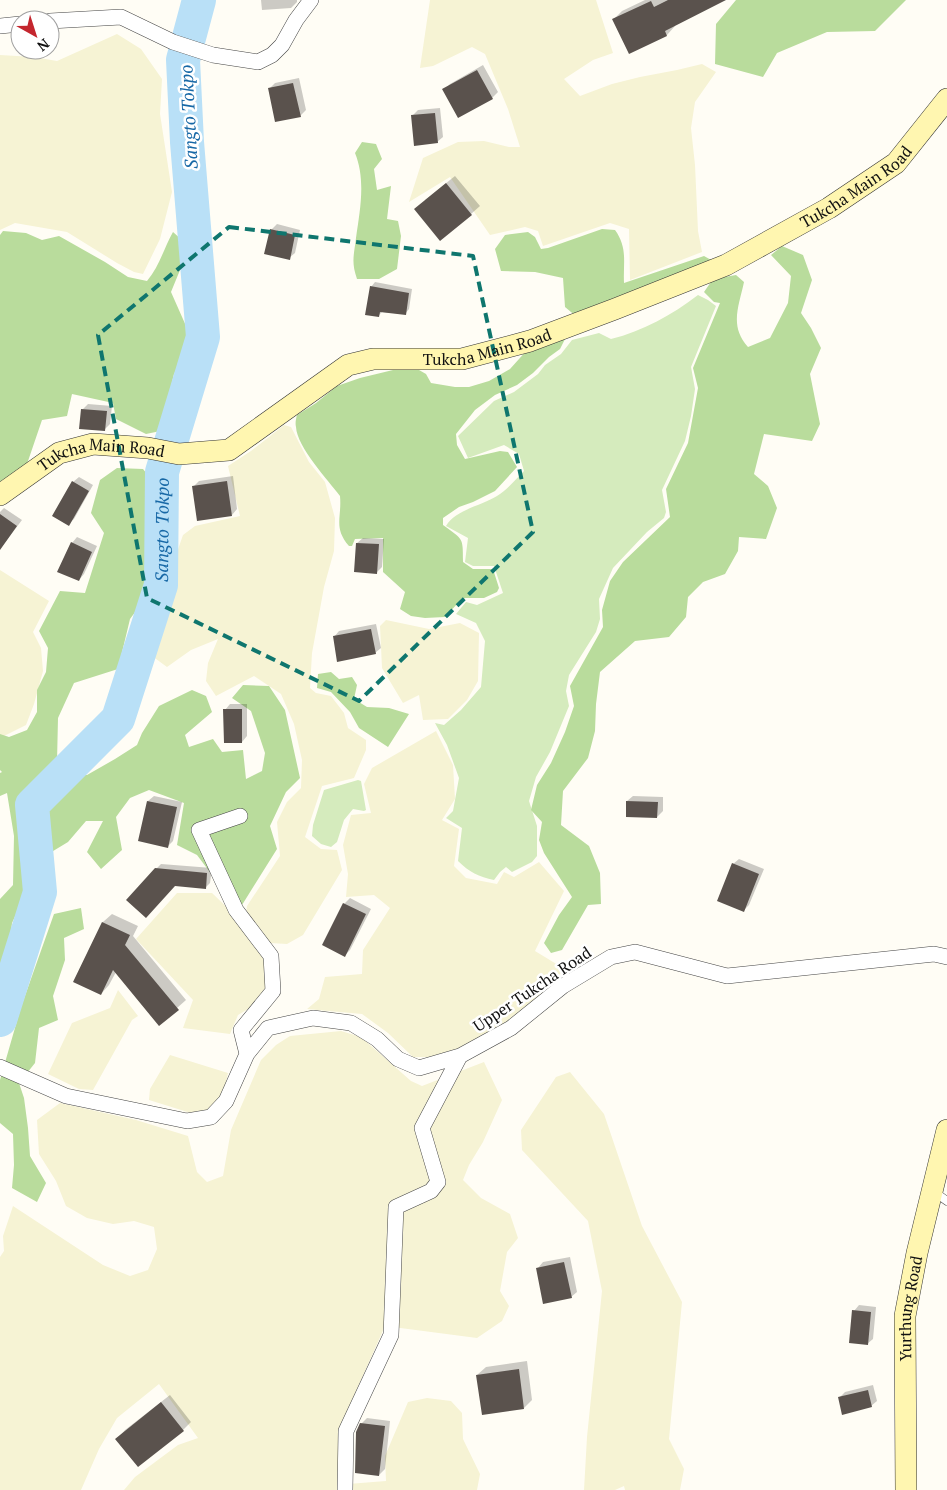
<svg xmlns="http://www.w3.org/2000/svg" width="947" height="1490" font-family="'PT Serif',serif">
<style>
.farmland{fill:#f6f3d4}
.green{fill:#d5ebbd}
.forest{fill:#b9dc9c}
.shadow{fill:#0003}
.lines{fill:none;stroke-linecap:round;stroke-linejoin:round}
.river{stroke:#b9e0f7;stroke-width:34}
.building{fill:#5a524d}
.lane-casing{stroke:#444;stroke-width:9}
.street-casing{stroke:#444;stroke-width:16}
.secondary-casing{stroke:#333;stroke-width:22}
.lane{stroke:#fff;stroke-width:8}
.street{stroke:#fff;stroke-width:15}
.secondary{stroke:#fff6b0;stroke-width:21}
.marked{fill:none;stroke:#0f766e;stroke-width:4;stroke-dasharray:10 6;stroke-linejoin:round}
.labels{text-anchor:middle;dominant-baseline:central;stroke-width:5;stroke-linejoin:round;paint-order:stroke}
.street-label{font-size:16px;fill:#111;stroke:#fff}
.water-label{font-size:18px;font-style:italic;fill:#1768a6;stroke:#fff}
</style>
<rect width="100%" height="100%" fill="#fffdf5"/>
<path class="farmland" d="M430,0H596L613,53L593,60L564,79L580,96L612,84L640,77L677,70L702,64L716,72L695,102L691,128L695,165L698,231L702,252L630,280L629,229L610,223L543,246L538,231L525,227L490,235L450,177L409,202L423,158L458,142L484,141L509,147H520L508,109L485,54L472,47L433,66L420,68Z
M117,34L141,49L162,79L160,114L172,192L160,239L143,274L134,272L117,263L67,232L15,223L0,230V55L34,57L57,61Z
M284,425L291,427L309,462L325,482L335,518L334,551L324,587L312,653L310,688L316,693L331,696L344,713L348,728L366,740V750L354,778L322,786L305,837L321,849L337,850L342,870L303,935L287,944L270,943L246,913L247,906L280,856L277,822L287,802L301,788L302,760L294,724L281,694L254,676L216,696L206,681L208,663L218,639L191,650L167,667L152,656V650L161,618L173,587L175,558L183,535L195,526L240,516L228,466L251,451Z
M0,570L49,601L33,632L41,648L43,671L34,704L26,725L0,738Z
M386,620L429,629L460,623L479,633L478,681L467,700L448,719L423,720L419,695L403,703L382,668L380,626Z
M436,731L453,765L455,799L442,820L459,829L454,866L466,878L497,884L504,872L514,877L539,862L564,891L535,951L563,968L556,982L519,1014L484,1038L441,1057H413L388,1033L362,1014L307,1009L319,999L325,977L362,974L363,950L390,908L374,895L346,897L348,874L343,845L351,815L371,813L364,784L372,768Z
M177,893H212L239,919L264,948L266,986L260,1002L238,1015L230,1034L183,1028L193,1000L136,939Z
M118,990L138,1016L132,1020L93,1090L79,1089L48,1074L72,1023L110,1008Z
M341,1031L361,1037L411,1081L422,1086L484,1062L502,1100L483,1142L469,1165L463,1180L481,1198L510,1214L518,1238L507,1252L500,1291L509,1306L502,1321L477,1338L385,1326L345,1416L341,1459L348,1484L386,1481L385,1456L408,1402L427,1398L451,1401L462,1413L463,1439L480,1474L477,1490H124L135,1477L178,1445L198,1438L159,1384L117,1418L99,1449L81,1490H0V1257L4,1251L3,1236L13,1206L103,1265L130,1276L148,1270L157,1249L154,1227L134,1221L113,1224L87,1218L66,1206L56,1181L39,1154L37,1120L60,1103L136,1120L188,1136L197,1172L207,1182L223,1176L231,1130L261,1060L276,1045L290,1036Z
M170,1055L228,1073L222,1099L208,1112L194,1114L149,1100L150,1089Z
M570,1072L604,1114L642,1226L682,1302L669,1439L684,1469L680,1490H625L624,1486L615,1490H584L587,1437L602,1291L588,1221L522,1150L521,1130L556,1077Z"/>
<path class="green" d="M698,295L708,300L716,306L691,367L695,389L691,416L685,441L662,490L666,512L664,518L647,532L613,568L599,599L600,619L596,632L569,675L566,691L569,706L550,752L536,777L529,801L537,826V856L532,862L512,872L506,867L500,872L494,880C479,877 469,872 458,861L462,828L446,818L453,811L459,778L447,745L435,723L444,725L461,710L481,687L485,641L476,623L456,614L466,602L477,605L503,593L494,566H473L465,562L468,538L446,526C455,510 483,505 497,496C507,490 516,479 524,471L519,454L504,445L468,458L458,436L494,401L514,392L538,374L545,365L561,354L572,340L599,333L611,339C643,331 672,315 698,295Z
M358,780L361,781L366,810L364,811L353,809L344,820L337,842L331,847L321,844L312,836L313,825L324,790Z"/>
<path class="forest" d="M736,0H906L875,31L827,32L777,53L763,77L715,64L716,24Z
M362,142L376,144L382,159L374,169L377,190L391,186L387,219L398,221L401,236L397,269L379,279H357C351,262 354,255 356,238C360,210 366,180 355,153Z
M602,229L615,230C628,248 623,263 624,283L704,256L713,261L577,317L565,307L563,278L535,272L501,271L495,249L505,235L528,232L535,237L541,249L548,248Z
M3,231L26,233L42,240L59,236L105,262L128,277L147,281C159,267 164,248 173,232L183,241L187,253L171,292L190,335L186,352L174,374L167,403L170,429L146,434L116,419L113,403L72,394L67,416L42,420L27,464L0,482V235Z
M782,246L803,255L812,280L801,313L811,328L821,348L810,374L820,424L812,441L764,434L754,474L768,486L777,508L766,539L739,537L738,551L725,574L703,582L688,597L686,617L669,637L635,641L600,672L596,704L595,731L588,758L563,791L561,825L589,846L600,873L601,904L588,905L562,950L551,953L544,943L559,915L572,897L544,853L539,840L542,822L531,810L537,785L551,763L565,732L574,706L570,686L603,627L602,610L610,581L623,562L670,517L666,489L688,443L698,388L693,368L720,303L714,302L704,292L713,279L736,275L744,282C739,306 729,326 748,347L770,338L788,303L791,276L771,255Z
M561,336L565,339L560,349L549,357L533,373L517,385L495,395L475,410L456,434L457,445L465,459L500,451L508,452L517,467L495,491L473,502L459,507L443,518V525C463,540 463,536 463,562L473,569H493L499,588L497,592L484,598H465L459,602L445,617L425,618L411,616L400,609L405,592L383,572V538L355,539L352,546H349C333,527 342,518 340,496C328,480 297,447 296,427C295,423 296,419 297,415L316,403L337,386L360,378L393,370H419L426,374L431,383L455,387H469L489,381L510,369L528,349Z
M117,468L143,469L155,484L154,543L147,596L130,619L118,669L74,683L58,718L57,762L76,774L87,775L115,759L137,745L142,733L159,706L192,690L206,696L212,712L185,735L189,747L213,739L222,752L243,750L246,779L262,771L265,753L251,711L232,698L243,685L269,686L285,710L300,778L286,792L270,826L277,849L242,905L227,895L197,855L177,845L184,803L149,790L130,798L116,817L122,850L101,869L87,852L103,821H86L68,842L30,865L27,891L12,923L9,950L0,980V899L13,885L14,836L7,793L0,796V773L2,772L0,770V734L9,737L27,730L37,712V690L46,672L48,648L39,631L60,591L85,593L104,533L91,513L100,480Z
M331,672L339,679L352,677L357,685L354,699L367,707L389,708L409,714L388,747L359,728L350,712L331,692L317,688L318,674Z
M81,908L84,929L64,938L65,960L53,996L58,1020L39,1028L35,1063L19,1083L24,1098L28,1128L30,1156L46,1183L37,1202L12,1188L14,1165L13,1134L0,1123V1080L21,1007L54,914Z"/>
<path class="shadow" d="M261,0H297V2L291,8L262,10Z
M645,0H723L675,25V26L667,35L629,52L614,19L622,11Z
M483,65L498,92L492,98L444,90L450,84Z
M299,78L306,110L300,116L269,89L275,83Z
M440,108L443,137L437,142L412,116L418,110Z
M455,176L480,206L471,214L425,200Z
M277,224L300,230L295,253L289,258L271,230Z
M375,282L412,289L409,309L405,314L382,312L378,316L371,287Z
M88,404L112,406L110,424L105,429L82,410Z
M233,476L237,509L232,515L194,486L199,481Z
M79,477L93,485L74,519L68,524L73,482Z
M4,508L22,520L0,549V512Z
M77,537L97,546L84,574L79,580L72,543Z
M363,538L384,539L382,567L377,572L357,543Z
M376,624L381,648L375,653L334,637L339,631Z
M230,704H247V736L242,742L225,710Z
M154,796L182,802L173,841L168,846L139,840L148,801Z
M633,796L663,797V811L657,817L627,801Z
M739,859L764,869L749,905L744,910L733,864Z
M161,864L212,868L210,883L205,888L175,885L156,869Z
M350,898L371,909L350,950L345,955L344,904Z
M112,914L138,926L133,936L186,1000L159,1024L116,972L109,985L101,994L74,981L103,922Z
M570,1257L577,1292L571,1297L538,1268L543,1262Z
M859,1305L876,1307L873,1339L867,1344L854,1311Z
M527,1361L532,1400L524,1408L477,1375L486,1367Z
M873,1385L877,1401L871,1406L839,1398L845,1392Z
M170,1395L191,1422L183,1430L117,1439L125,1430Z
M367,1418L390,1421L385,1469L379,1475L361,1424Z"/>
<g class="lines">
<path class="river" id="s1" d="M0,1020L40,892L32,805L118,719L161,585L162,472L203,337L187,142L183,60L199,0"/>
</g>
<path class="building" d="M668,0H726L665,31L667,36L629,54L612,19L651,1L654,7Z
M477,70L493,99L458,118L442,89Z
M293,83L301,117L275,122L268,88Z
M435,113L438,143L414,146L411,115Z
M446,183L472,215L440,241L414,209Z
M270,229L295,235L290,260L264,254Z
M370,286L409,293L406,315L380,312L379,317L365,315Z
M81,409L107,411L105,431L79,429Z
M72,481L89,491L69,526L52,516Z
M227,481L232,516L197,521L192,486Z
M0,514L17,526L0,550Z
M71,542L92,552L79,581L57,572Z
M356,543L379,544L377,574L354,572Z
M371,629L376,654L337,662L333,636Z
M223,709H242V743H224Z
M147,801L177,807L168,848L138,841Z
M626,801L658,802L657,818L626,817Z
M732,863L759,874L744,912L717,901Z
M155,868L207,873L206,889L175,886L146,918L126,900Z
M343,903L366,914L345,957L322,945Z
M102,922L130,935L125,945L179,1010L159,1026L113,970L101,995L73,982Z
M564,1262L572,1298L543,1304L536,1268Z
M852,1310L871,1312L868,1345L849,1343Z
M519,1369L524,1409L482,1415L476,1375Z
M868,1390L872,1407L842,1415L838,1397Z
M161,1402L184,1431L138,1467L115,1439Z
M360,1423L385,1426L379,1476L355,1473L356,1432Z"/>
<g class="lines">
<g class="lane-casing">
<path id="lane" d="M933,1191L947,1201"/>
</g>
<g class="street-casing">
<path id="street" d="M50,21L121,17L173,42L213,55L258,62L272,55L282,45L296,20L311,0
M0,26L20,24
M240,816L199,830L236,910L271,956L273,991L241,1030L247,1054
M0,1067L66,1096L187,1121L211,1117L226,1101L247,1054L268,1028L313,1018L351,1023L377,1039L398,1059L419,1068L460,1056L511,1028L563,986L611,957L635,952L727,976L934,954L947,957
M345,1490L346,1431L391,1335L396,1207L431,1191L438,1182L422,1128L460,1056"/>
</g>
<g class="secondary-casing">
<g id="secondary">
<path id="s2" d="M0,495L59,453L93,444L148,448L179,454L229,450L348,365L373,359H462L530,341L615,309L726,265L829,208L896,163L947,99"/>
<path id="s3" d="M906,1490L905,1316L917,1253L947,1130"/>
</g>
</g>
<use href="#lane" class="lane"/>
<use href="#street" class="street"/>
<use href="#secondary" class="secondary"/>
</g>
<path class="marked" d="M229,227L473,256L533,532L359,701L147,598L98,335Z"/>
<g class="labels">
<g class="street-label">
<text stroke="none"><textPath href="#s2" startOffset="938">Tukcha Main Road</textPath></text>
<text stroke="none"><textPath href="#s2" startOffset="532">Tukcha Main Road</textPath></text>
<text stroke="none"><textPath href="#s2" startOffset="114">Tukcha Main Road</textPath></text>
<text transform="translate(532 989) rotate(-34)">Upper Tukcha Road</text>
<text stroke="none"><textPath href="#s3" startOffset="182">Yurthung Road</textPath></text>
</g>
<g class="water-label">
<text transform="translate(188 117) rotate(-93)">Sangto Tokpo</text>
<text stroke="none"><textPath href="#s1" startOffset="539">Sangto Tokpo</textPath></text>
</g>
</g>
<g transform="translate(35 35) rotate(141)"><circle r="24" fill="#ffffff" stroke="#a0a0a0"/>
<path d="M0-4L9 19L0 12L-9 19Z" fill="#c4262e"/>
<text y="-8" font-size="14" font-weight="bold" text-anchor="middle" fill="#111111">N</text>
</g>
</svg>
